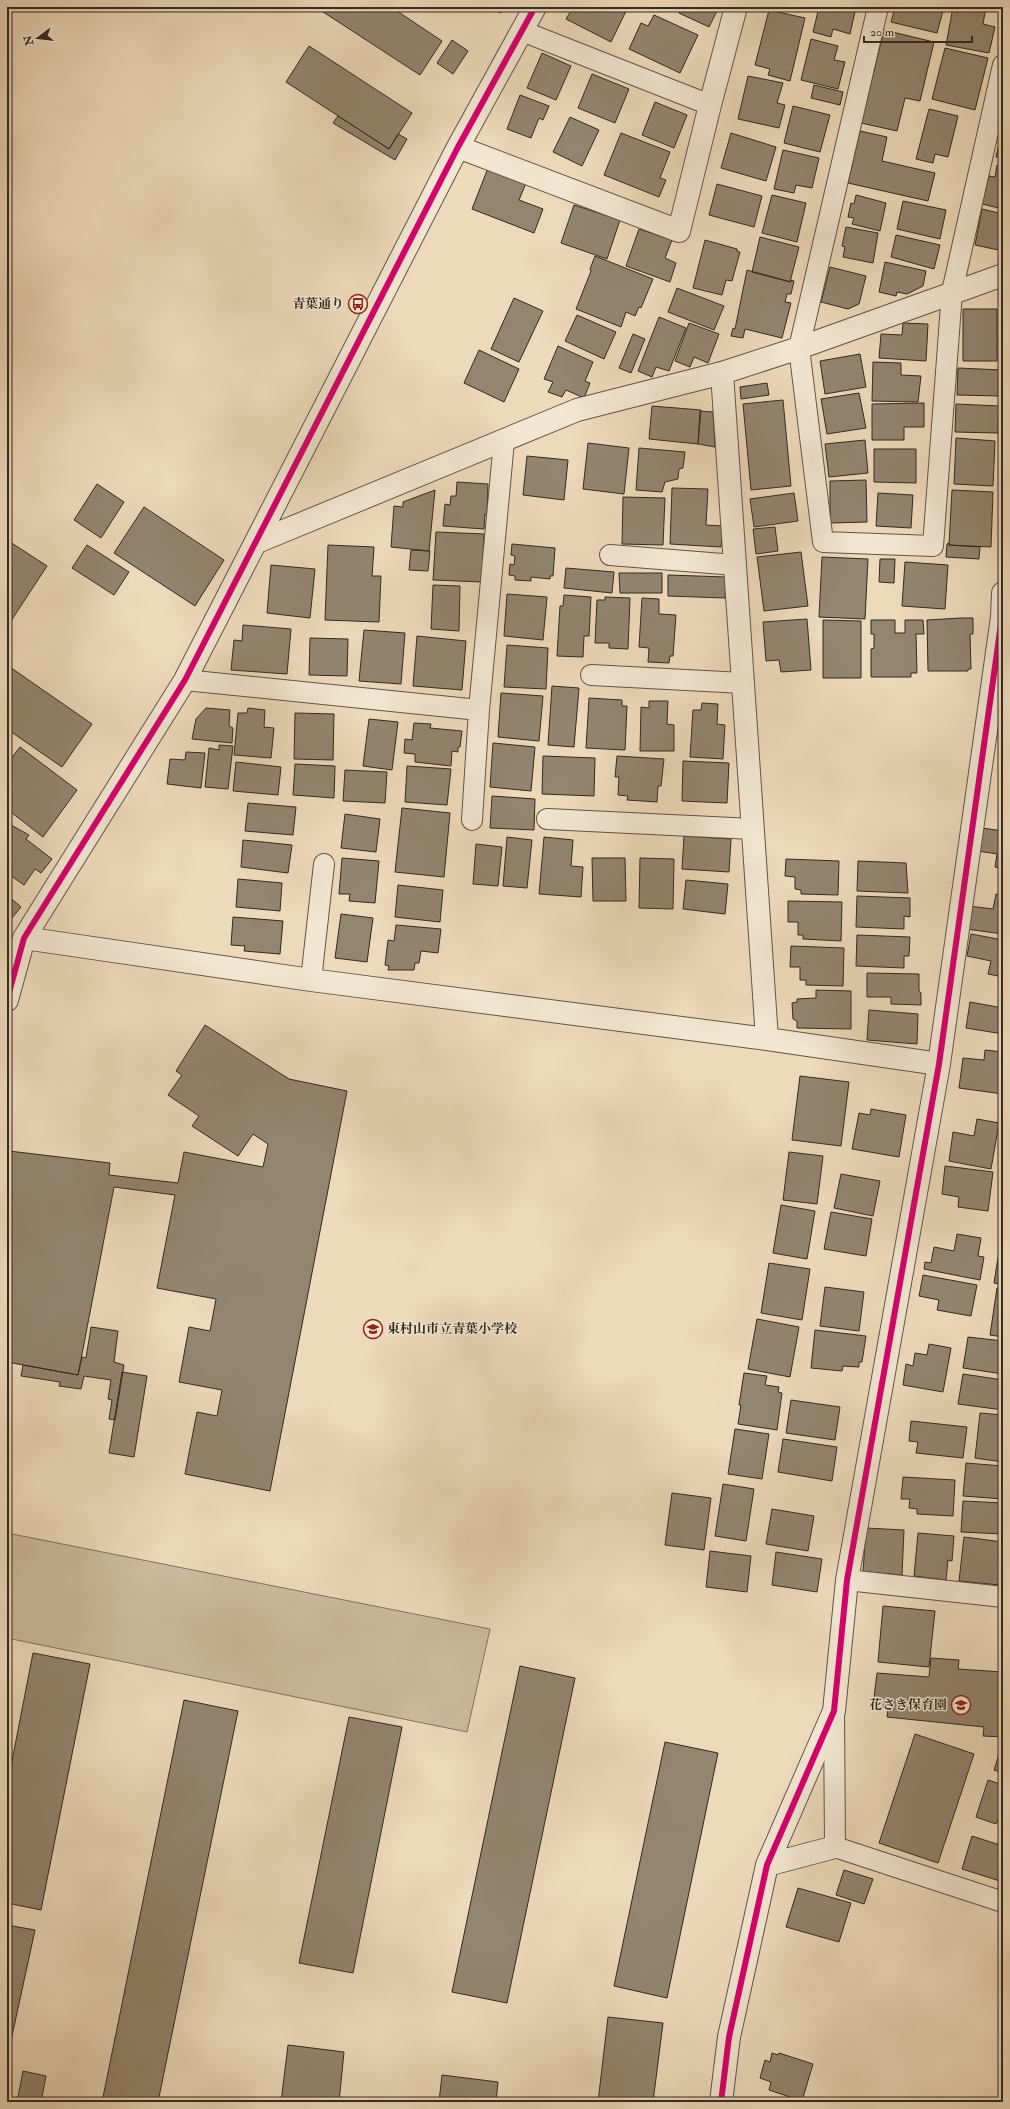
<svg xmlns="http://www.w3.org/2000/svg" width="1010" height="2109" font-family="'IM FELL Double Pica','Noto Serif JP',serif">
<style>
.green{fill:#cdbca0;stroke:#807260}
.building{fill:#938570;stroke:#32291f}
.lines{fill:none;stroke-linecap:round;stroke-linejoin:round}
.lane-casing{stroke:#615546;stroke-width:22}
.street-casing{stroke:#615546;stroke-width:24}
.lane{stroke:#f3e7d3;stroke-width:20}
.street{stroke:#f3e7d3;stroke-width:22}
.cycleway-casing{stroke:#f3e7d3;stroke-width:8}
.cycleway{stroke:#d6006c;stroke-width:6}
.labels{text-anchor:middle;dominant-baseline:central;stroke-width:3;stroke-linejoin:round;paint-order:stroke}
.poi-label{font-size:13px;font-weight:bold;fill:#32291f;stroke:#f3e7d3;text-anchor:end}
</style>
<rect width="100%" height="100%" fill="#eddabb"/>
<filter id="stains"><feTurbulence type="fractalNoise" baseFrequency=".005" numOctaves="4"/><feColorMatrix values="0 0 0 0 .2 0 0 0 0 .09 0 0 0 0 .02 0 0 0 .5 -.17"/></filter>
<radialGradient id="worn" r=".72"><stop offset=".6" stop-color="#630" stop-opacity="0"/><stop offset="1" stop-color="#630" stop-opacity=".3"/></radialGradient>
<path class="green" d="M7,1533L490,1629L467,1732L7,1638Z"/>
<path class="building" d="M318,7H391L442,41L420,75L317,8Z
M491,7H504L500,13Z
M568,7H628L611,42L566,19L572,9Z
M682,7H719L709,27L679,13Z
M776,7H802L801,12Z
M819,7H856L850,34L833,29L831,37L813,32Z
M895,7H944L937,33L891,22Z
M953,7H986L983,24L995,27L989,53L946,45Z
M769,10L805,18L790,81L768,75L770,69L755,65Z
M654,15L698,35L680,73L629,49L641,23L648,26Z
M884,30L934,42L920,101L905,98L897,131L861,123Z
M811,39L838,46L834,60L845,62L838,89L801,80Z
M452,40L468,51L453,74L437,63Z
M309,46L412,113L389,149L286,82Z
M945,48L988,58L975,110L932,99Z
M542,53L571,66L556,100L527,88Z
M592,74L629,89L615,123L578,108Z
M748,76L783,83L777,103L785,105L779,128L738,119Z
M814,85L843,92L840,105L811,98Z
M520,95L549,106L543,120L539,118L531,138L507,129Z
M655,102L687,115L674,148L642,135Z
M793,106L830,115L820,152L784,143Z
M929,109L958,116L948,157L935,154L933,163L916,159Z
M338,116L389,149L398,134L407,139L395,160L333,123Z
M570,117L599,130L582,166L553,152Z
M1003,126V158L996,157Z
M860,131L887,137L882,161L935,173L928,201L848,183Z
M621,133L670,152L660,178L666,180L659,197L604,175Z
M731,133L776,147L766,181L721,168Z
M783,150L819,158L812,188L796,185L794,193L774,189Z
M997,165L1003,167V209L982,204L989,176L995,177Z
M488,168L526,183L519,200L543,209L534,233L472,209Z
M717,184L762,196L754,227L709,215Z
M772,195L806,203L797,242L762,233Z
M856,195L886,203L880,231L852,224L854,218L848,217L851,203L854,204Z
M903,201L946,210L940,239L897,229Z
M574,205L620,220L607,259L561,243Z
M982,209L1003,214V251L975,245Z
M846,227L878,233L873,263L843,257L845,247L842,246Z
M639,229L672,240L665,258L676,263L670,282L626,266Z
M896,235L940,245L934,269L891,257Z
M760,237L799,247L790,282L752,272Z
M705,240L737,249V251L740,252L732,281L726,280L722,295L693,288Z
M595,256L653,279L641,308L639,307L635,316L626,312L621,327L576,309L591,271L590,269Z
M885,262L926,271L923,286L907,294L897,292L896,296L879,292Z
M830,267L866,276L859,304L848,309L821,302Z
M747,270L791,282V280L794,281L791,294H787L785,302L791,303L782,338L745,329L743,338L731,336L733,328L735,329Z
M677,288L724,306L714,330L668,312Z
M514,298L543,311L519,362L491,349Z
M963,309H997V361H963Z
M577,315L616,332L604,359L565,341Z
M659,317L686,328L669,371L656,367L652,377L638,371Z
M689,323L719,334L708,363L694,357L690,367L675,361Z
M903,323L928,324L926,361L879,358L881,334L902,335Z
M633,334L645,339L631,373L619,368Z
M558,346L593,362L585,381L590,383L584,398L566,390L562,397L548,392L553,382L544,379Z
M479,350L519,369L504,402L464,383Z
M860,354L866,387L825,394L820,361Z
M873,362L901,363V375L921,376L918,402L872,401Z
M958,368L1002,370L1001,396L957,395Z
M767,383L769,395L741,399L740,387Z
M859,393L866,428L827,434L821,399Z
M783,400L791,486L751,490L743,404Z
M924,403V427H904V440H872V404Z
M956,404L999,406L998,433L955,432Z
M652,406L701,410L698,444L649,439Z
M700,411L713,412L715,447L698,444Z
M956,438L995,441L993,486L954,484Z
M865,440L868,473L829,477L825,444Z
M588,443L629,448L624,494L583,489Z
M639,448L685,452L683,468L679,469L678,479L665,482L662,492L636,490Z
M874,449H916V483L874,482Z
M527,456L568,460L564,500L523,495Z
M866,480L867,522L830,523V481Z
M457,482L488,484L487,515L485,514L484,529L443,526L445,504L450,505L451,496H456Z
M97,484L124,502L101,538L74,520Z
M672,488L708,489L706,525L723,526L721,547L670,544Z
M435,490L429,551L391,547L394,506L403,507V502Z
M952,490L993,492L991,547L949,545Z
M794,493L798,521L754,527L750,499Z
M878,493L913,495L911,528L876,526Z
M623,497L665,498L663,545L622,544Z
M144,507L224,560L195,606L114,553Z
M775,527L778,551L756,554L753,529Z
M436,532L484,534L482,582L433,580Z
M7,540L47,566L7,627Z
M949,543V545L980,547L979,559L946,557L947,544Z
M512,544L555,548L553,576H550V579L531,577V581L515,580V576L509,575L510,564L514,565L515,556L511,555Z
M87,545L129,572L114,595L72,568Z
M328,545L374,547L372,576H381L379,622L325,620Z
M411,550L430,551L428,571L409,570Z
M801,552L808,606L764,611L757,557Z
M822,557L868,559L865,619L819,617Z
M880,559H895L894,583L879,582Z
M905,562L948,565L945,609L902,606Z
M271,565L315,569L310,618L267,613Z
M566,568L614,572L612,593L564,588Z
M619,573H662V593H620Z
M668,575L726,577L725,598L668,596Z
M433,585L460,586L459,631L431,629Z
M507,594L547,597L543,640L504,636Z
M564,595L591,597L589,636H584L583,657L557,656L560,606H563Z
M605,597L630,598L628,649L609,648V643H595L597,600H605Z
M642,598L659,599V614L676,615L673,656H670L669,663L648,662L649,648L639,647Z
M961,618H973V634H970L971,669H968V671H928L927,620Z
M807,619L811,670L781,672L779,660L766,661L763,622Z
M823,620L861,621V678H823Z
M871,620H895V633H905V620H923L924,634H916L917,673H911V677H871V649L874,648V634H871Z
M243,625L291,629L287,674L231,670L234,640L242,641Z
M364,630L405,633L401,684L359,681Z
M417,636L466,641L462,690L413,686Z
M310,638L348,639L347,676L309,675Z
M507,645L548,648L546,689L504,687Z
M7,665L92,724L62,767L7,729Z
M552,686L579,688L574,747L548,745Z
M501,693L543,696L539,741L498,737Z
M589,698L622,700V706H627L625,750L586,748Z
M649,701H668L667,724L674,725V751H640L641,707L649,708Z
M702,703L718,704L717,724L725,725L723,759L690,757L693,710H701Z
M206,708L230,710L229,726L233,728L232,743L192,739L196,719Z
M248,708L265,710L264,727L274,728L271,758L234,755L238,713H247Z
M295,713L334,714L333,760L294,759Z
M369,719L398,722L392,770L363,766Z
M414,723L431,724L430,728L462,731L460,747H458V752L452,751L451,766L415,762V754L404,753L405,739L412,740Z
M493,743L535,747L531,791L490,787Z
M219,745L233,746L228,789L205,787L209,748L219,750Z
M20,747L77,790L43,837L12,813L7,820V764Z
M186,752L205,753L201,788L167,784L170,759L185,760Z
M543,756L595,758L594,796L542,794Z
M617,756L664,759L661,786H658L657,802L627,800L628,796L618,795L619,777H615Z
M683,761L729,763L727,803L682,801Z
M236,762L281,767L278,795L233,791Z
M1003,762V785L999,784Z
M295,764L335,766L334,798L293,795Z
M407,766L451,769L447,805L405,802Z
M345,770L387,772L385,803L343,801Z
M492,796L535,799L534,830L490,828Z
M248,803L296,807L293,835L245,831Z
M402,808L450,813L444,877L395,872Z
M345,814L380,819L376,852L341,848Z
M11,825L29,835L26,839L52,859L41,873L35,869L24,885L7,873V831Z
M982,828L1003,831V869L995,867L997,854L978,851Z
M684,836L731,839L729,872L682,869Z
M507,837L532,840L527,888L503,886Z
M544,837L573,840L571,866L583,867L581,897L539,894Z
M243,840L292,845L288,873L241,867Z
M476,844L502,847L498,886L473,884Z
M342,858L379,861L375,903L349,901L350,894H339Z
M592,858H625L626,901H593Z
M640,858L674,859L673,909L639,908Z
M786,859L839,861L838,895L801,894V890L795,889V877L785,876Z
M858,861L906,863L908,893L857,891Z
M238,879L282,883L280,911L236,907Z
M686,880L728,884L725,914L683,909Z
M398,885L443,890L440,922L395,917Z
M996,894L1003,895V934L966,929L969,906L993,909Z
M7,895L21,907L7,924Z
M857,896L910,898V917L904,916V929L856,927Z
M788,901L842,902L841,941L803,939V935H798V922H788Z
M341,914L373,918L367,962L335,958Z
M233,917L283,921L280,954L244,951L245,946L231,945Z
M396,925L441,929L438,953L421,951L419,963H415L414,970H388L389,966L385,965L388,940L394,941Z
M971,934L1003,940V977L988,974L991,961L967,956Z
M857,935L910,937L909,956H904V968L856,966Z
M791,946L844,948L843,986L806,985V980H800V967H790Z
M867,973L919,974V991L921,993V1005L891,1004V997H867Z
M816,990L851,991V1029L797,1028V1021L793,1019L792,1003L797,1002V999L816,998Z
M970,1002L1003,1008V1034L966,1028Z
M869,1010L918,1014L917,1044L867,1040Z
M205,1025L289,1079L347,1091L270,1491L185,1474L197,1412L217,1416L222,1390L179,1382L189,1327L210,1331L216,1299L157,1288L175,1195L114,1187L78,1375L7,1362V1166L9,1151L110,1163L109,1175L178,1183L184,1152L263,1167L268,1144L253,1134L238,1156L192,1126L199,1116L168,1095L182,1075L176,1071Z
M985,1050L1003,1052V1094L959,1088L963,1058L984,1060Z
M800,1076L849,1082L841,1146L792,1140Z
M871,1109L906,1115L899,1157L852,1149L859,1113L870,1115Z
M977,1119L999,1123L991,1169L949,1161L953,1132L974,1136Z
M789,1152L823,1156L817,1204L783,1200Z
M945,1166L993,1172L988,1211L958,1207L959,1197L942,1194Z
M841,1174L880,1181L873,1216L834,1208Z
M781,1205L815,1211L807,1259L773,1253Z
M831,1212L872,1219L866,1256L824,1249Z
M957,1234L981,1238L978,1256L984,1257L980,1280L924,1269L925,1262L931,1263L934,1247L954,1251Z
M1001,1239H1003V1285L994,1283Z
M769,1263L810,1269L802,1320L761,1313Z
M923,1275L977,1285L971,1316L937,1310L939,1300L919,1296Z
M825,1287L864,1292L859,1331L820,1326Z
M997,1288L1003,1289V1337L990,1335Z
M757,1319L799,1327L790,1377L748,1369Z
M91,1327L118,1331L114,1362L124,1365L115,1420L109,1419L112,1400L108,1399L111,1380L84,1376L81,1389L59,1386L60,1382L21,1376L23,1365L78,1375L82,1357L86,1358Z
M815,1330L866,1336L862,1362H859V1367L843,1366L842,1371L811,1368Z
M968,1337L1003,1341V1374L963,1368Z
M929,1344L951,1348L943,1392L903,1385L906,1364L913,1366L915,1353L927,1355Z
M122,1372L147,1376L134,1457L109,1453Z
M744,1373L767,1376L765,1385L779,1387L778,1392L782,1393L777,1430L738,1424L741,1405H739Z
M963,1374L1003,1380V1410L958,1404Z
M791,1400L840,1407L835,1440L786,1433Z
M980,1413L1003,1415V1462L975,1458Z
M911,1421L967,1427L963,1458L916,1453L918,1442L909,1441Z
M735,1429L769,1434L762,1479L728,1474Z
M783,1439L837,1447L832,1481L778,1472Z
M966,1463L1003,1466V1499L963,1496Z
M903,1477L955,1480L953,1516L917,1514V1509L909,1508L910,1499H901Z
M723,1484L754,1489L746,1541L715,1536Z
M672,1493L711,1498L704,1550L665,1545Z
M963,1501L1003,1503V1534L961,1532Z
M772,1509L814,1516L808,1551L766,1544Z
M866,1528L904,1530L902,1575L863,1572Z
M918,1533L954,1536L952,1561L948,1560L946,1580L914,1576Z
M964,1537L1003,1542L1000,1585L959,1581Z
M710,1551L751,1556L747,1592L706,1587Z
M776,1552L822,1559L817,1592L772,1585Z
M883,1606L935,1611L929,1667L878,1662Z
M33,1653L90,1664L41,1910L7,1903V1787Z
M931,1658L959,1660L958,1669L1003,1672V1737L983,1736L984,1727L887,1717L888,1708L873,1706L877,1673L929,1677Z
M520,1666L575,1678L507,2003L452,1992Z
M184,1700L238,1711L158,2102H102Z
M349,1717L402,1727L353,1973L299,1963Z
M915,1734L974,1754L938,1863L879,1843Z
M665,1742L718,1753L667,1998L614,1986Z
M1002,1745H1003V1773L994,1770Z
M988,1780L1003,1785V1816L1000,1815L996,1824L976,1817Z
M972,1836L1003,1846V1882L962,1869Z
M844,1870L873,1879L864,1904L836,1895Z
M798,1888L851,1903L839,1942L786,1927Z
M7,1925L35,1930L10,2045L7,2044Z
M608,2017L663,2023L653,2102H598Z
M288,2045L344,2052L339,2102H281Z
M772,2053L778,2055L779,2053L813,2064L802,2101L769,2090L771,2082L760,2078L765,2060L770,2062Z
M23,2071L46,2076L41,2102H17Z
M442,2075L498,2082L496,2102H439Z
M765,2097L786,2102H764Z"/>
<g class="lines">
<g class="lane-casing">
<path id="lane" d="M878,7L799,348L823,542L933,546L952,292L1003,65
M522,31L710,105
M610,555L735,565
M591,675L743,683
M185,680L479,710L504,441
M547,819L753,829
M472,820L479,710
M311,980L324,864
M847,1580L1003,1597
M834,1711L835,1847L1003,1902"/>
</g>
<g class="street-casing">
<path id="street" d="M458,147L679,231L710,105L736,7
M722,373L767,1039
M257,542L577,410L722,373L799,348L1003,275
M24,938L311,980L767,1039L939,1064
M7,1000L24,938L185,680L458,147L535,7
M767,1865L835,1847
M721,2102L729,2037L767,1865L834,1711L847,1580L939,1064L1002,617L1003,593"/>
</g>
<use href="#lane" class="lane"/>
<use href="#street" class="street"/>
<g class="cycleway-casing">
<path id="cycleway" d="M7,1000L24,938L185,680L458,147L535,7
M721,2102L729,2037L767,1865L834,1711L847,1580L939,1064L1002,617L1003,593"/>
</g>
<use href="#cycleway" class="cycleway"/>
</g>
<defs>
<g id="bus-ring" transform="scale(1)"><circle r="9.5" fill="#f3e7d3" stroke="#8f2418" stroke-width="1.5"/><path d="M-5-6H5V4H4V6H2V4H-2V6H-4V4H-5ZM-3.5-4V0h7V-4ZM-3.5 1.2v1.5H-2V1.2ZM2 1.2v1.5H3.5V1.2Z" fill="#8f2418"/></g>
<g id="school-ring" transform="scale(1)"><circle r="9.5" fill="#f3e7d3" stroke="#8f2418" stroke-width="1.5"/><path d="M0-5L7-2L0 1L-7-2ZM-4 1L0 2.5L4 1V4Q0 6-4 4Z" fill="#8f2418"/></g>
</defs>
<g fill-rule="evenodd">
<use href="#bus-ring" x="358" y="304"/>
<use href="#school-ring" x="373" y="1329"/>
<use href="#school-ring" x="961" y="1705"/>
</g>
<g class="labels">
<g class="poi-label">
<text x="344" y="304">青葉通り</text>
<text x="387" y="1329" text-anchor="start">東村山市立青葉小学校</text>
<text x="947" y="1705">花さき保育園</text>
</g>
</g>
<rect width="1010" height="2109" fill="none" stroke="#eddabb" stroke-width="24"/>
<rect x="8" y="8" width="994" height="2093" fill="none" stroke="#32291f" stroke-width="2"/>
<rect x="12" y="12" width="986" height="2085" fill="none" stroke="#32291f"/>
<g transform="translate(38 38) rotate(255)" stroke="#f3e7d3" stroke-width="3" paint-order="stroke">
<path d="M0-3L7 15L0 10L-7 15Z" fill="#32291f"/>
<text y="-6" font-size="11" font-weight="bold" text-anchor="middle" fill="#32291f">N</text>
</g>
<path d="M864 36v6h108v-6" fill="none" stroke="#32291f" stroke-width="2"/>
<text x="870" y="36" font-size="12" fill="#32291f" stroke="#f3e7d3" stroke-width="3" paint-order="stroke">20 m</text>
<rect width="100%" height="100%" filter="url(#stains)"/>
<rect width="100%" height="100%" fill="url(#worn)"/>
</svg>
